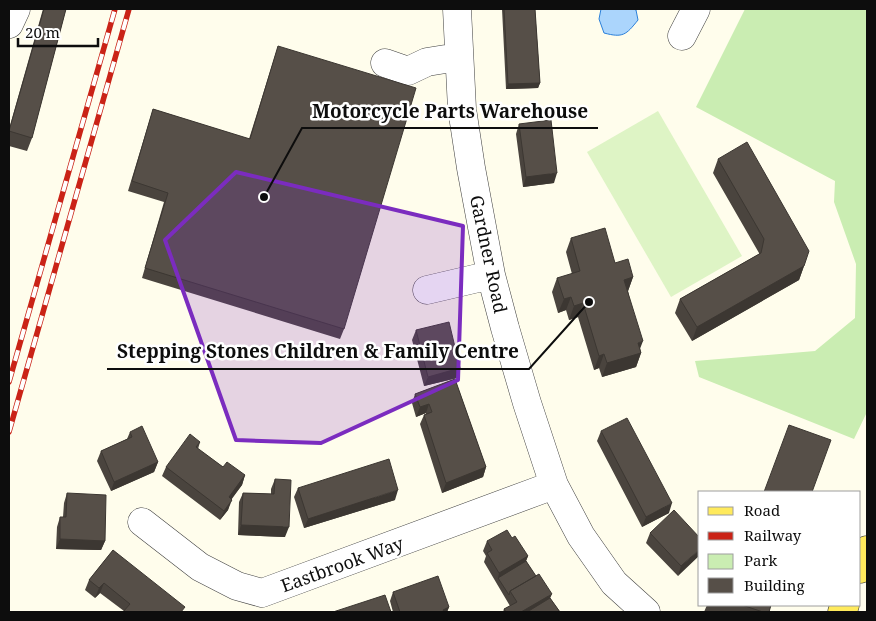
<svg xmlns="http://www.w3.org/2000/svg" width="876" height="621" font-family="'Noto Serif',serif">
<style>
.green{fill:#caedb2}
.pitch{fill:#def4c5}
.water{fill:#abd5fc;stroke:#2b80da}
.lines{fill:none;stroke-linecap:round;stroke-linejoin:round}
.minor-casing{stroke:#404040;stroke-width:29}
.major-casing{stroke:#1e1e1e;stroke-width:29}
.minor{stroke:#fff;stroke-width:28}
.major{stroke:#ffea5c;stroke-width:28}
.rail-casing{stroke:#ca2317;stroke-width:5.5}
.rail{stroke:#fff;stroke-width:4;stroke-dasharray:11;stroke-linecap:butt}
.wall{fill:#4a443e}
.shaded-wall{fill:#3c3732}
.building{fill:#564f48;stroke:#3c3732}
.marked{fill:#7b2cbf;fill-opacity:0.2;stroke:#7b2cbf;stroke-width:4;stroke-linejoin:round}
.labels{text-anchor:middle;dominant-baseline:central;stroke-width:5;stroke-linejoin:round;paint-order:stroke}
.street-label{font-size:18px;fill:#0d0d0d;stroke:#fff}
.leader{fill:none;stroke:#0d0d0d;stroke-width:2}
.callout-dot{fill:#0d0d0d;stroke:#fff;stroke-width:2}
.callout-label{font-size:19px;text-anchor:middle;font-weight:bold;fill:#0d0d0d;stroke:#fff;stroke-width:5;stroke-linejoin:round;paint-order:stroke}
</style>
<rect width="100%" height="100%" fill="#fffdec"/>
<path class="green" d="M745,9H867V412L854,439L699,377L695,361L815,351L855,318L856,264L834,202L835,181L696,107Z"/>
<path class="pitch" d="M658,111L742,256L671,297L587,152Z"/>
<path class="water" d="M601,9H633L636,10L638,20C626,35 623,38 604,33L599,19Z"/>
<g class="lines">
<g class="minor-casing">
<path id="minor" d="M457,9L462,109L471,168L491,275L505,328L527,403L554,485L581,536L614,583L646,612
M9,24L16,9
M682,36L696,9
M385,63L408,71L427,62L458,57
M427,290L491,275
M142,522L200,567L237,586L262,593L554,485"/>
</g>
<g class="major-casing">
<path id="major" d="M860,569L867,550
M842,612L845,605"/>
</g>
<use href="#minor" class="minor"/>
<use href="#major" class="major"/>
<g class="rail-casing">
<path id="rail" d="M9,382L115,9
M9,432L129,9"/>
</g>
<use href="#rail" class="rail"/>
</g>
<path class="wall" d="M43,9H66L32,138L27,151L9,146V129Z
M502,9H535L540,83L538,88L506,89Z
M278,46L344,329L340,339L142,278L164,202L128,191L153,109L249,139Z
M519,124L554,183L523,187L516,134Z
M718,159L804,266L799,280L692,341L675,313L680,299L759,254V253L713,173Z
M571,238L615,263L633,277L628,291L641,353L636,367L602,377L599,368L594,370L578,317L569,320L566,310L558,313L552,292L557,278L572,274L566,252Z
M416,330L460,368L457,378L424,386L412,340Z
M455,379L486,467L483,477L442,493L420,424L424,415L426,414V413L416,417L412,403L415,394Z
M601,431L669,513L642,527L597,441Z
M130,432L158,462L154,472L111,491L97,461L101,451L127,439Z
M200,442L198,449L223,467L245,475L242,485L231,499L228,510L220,520L162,476L166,467Z
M275,479L285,537L238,535L239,502L243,493L271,494V489Z
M298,488L395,500L304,528L294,497Z
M67,493L105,541L101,550L56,549L57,527L60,517H63L64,503Z
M650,533L700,538L678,576L646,543Z
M512,538L528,556L526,561L550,598L560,612H503L504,609L510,606L484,562L486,556L483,551L487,541Z
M113,550L183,612L124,611L100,593L95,598L85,590L89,580Z
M393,592L449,607L447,612H393L390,601Z
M707,605H771L769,612H704Z"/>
<path class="shaded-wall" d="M540,83L538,88L506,89L508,84Z
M557,173L554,183L523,187L526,177Z
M804,266L799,280L692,341L697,327Z
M633,277L628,291L624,280Z
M571,297L566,310L558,313L564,299Z
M583,303L578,317L569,320L574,306Z
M643,341L638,354L641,353L636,367L602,377L607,363L638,343Z
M604,354L599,368L594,370L599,356Z
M460,368L457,378L424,386L428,377Z
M429,404L426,413L416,417L420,407Z
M158,462L154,472L111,491L114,482Z
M486,467L483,477L442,493L446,483Z
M245,475L242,485L226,507L229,497Z
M398,490L395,500L304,528L308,519Z
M232,500L228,510L220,520L224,511Z
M672,503L669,513L642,527L646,517Z
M241,525L289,527L285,537L238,535Z
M60,539L105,541L101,550L56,549Z
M700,549V555L678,576L681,566Z
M528,556L524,566L498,578L499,573Z
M104,583L100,593L95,598L99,588Z
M552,594L548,603L534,612H521Z
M449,607L447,612H442L443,610Z"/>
<path class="building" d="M44,9H66L32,138L9,131Z
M504,9H535L540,83L508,84Z
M278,46L416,88L344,329L145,268L168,193L132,181L153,109L250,139Z
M551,120L557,173L526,177L519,124Z
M747,142L809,251L804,266L697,327L680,299L761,253L764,239L718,159Z
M605,228L615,263L628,259L633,277L624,280L643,341L638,343L641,353L607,363L604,354L599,356L583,303L574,306L571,297L564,299L557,278L580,271L571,238Z
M449,322L460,368L428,377L416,330Z
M455,379L486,467L446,483L424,415L432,412L429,404L420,407L415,394Z
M627,418L672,503L646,517L601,431Z
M789,425L831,440L812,492H764Z
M142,426L158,462L114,482L101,451L132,437L130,432Z
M190,434L200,442L196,447L223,467L227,462L245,475L229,497L232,500L224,511L166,467Z
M389,459L398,490L308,519L298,488Z
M275,479L291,480L289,527L241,525L243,493L274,494Z
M67,493L106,495L105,541L60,539V517H66Z
M674,510L700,538V549L681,566L650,533Z
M507,530L512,538L515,536L528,556L499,573L487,553L492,550L487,541Z
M113,550L185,607L181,612H123L130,604L104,583L99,588L89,580Z
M526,561L536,576L510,591L509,595L498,578Z
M539,574L552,594L521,612H506L504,609L517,602L510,591Z
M438,576L449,607L443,610L444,612H400L393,592Z
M385,595L391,612H333Z
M550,598L560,612H527Z
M742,605H771L769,612H763Z"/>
<path class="marked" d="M236,172L463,226L458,380L321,443L236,440L165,240Z"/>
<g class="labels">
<g class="street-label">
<text transform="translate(489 254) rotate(78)">Gardner Road</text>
<text transform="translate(342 564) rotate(-20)">Eastbrook Way</text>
</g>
</g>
<path class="leader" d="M264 197L302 128H598M589 302L529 369H107"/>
<g class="callout-dot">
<circle cx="264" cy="197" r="5"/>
<circle cx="589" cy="302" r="5"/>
</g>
<g class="callout-label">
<text x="450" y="118">Motorcycle Parts Warehouse</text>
<text x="318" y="358">Stepping Stones Children &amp; Family Centre</text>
</g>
<rect width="876" height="621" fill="none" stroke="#0d0d0d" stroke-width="20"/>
<rect x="698" y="491" width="162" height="115" fill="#ffffff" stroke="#9e9e9e"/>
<rect x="708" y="507" width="25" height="8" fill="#ffea5c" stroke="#9e9e9e"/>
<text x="744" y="516" font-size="15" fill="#0d0d0d">Road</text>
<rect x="708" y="532" width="25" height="8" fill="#ca2317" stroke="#9e9e9e"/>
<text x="744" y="541" font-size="15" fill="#0d0d0d">Railway</text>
<rect x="708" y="554" width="25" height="15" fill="#caedb2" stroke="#9e9e9e"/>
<text x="744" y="566" font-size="15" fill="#0d0d0d">Park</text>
<rect x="708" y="578" width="25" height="15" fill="#564f48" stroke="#9e9e9e"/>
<text x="744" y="591" font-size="15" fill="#0d0d0d">Building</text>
<path d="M18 38v8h80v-8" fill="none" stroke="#0d0d0d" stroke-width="2.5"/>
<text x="25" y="38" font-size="15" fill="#0d0d0d" stroke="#ffffff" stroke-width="4" paint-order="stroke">20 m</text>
</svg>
